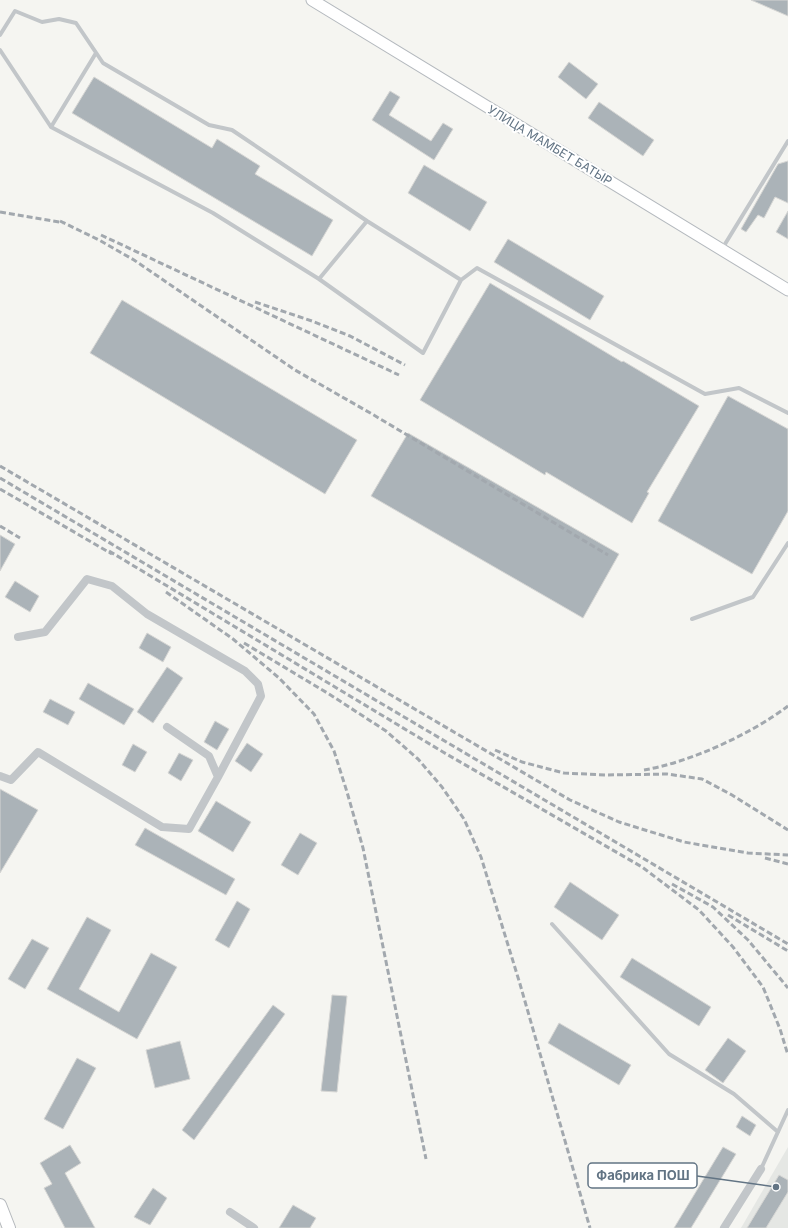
<svg xmlns="http://www.w3.org/2000/svg" width="788" height="1228" font-family="Inter,sans-serif">
<style>
.built{fill:#e5e7e4}
.building{fill:#abb3b8;stroke:#d6d6d4}
.lines{fill:none;stroke-linecap:round;stroke-linejoin:round}
.secondary-casing{stroke:#b4b9be;stroke-width:13}
.primary-casing{stroke:#b5b9bd;stroke-width:14}
.service{stroke:#c2c6c9;stroke-width:4}
.minor{stroke:#c2c6c9;stroke-width:8}
.secondary{stroke:#fff;stroke-width:11}
.primary{stroke:#fff;stroke-width:12}
.rail{stroke:#a2a8ae;stroke-width:3;stroke-dasharray:6 3;stroke-linecap:butt}
.labels{text-anchor:middle;dominant-baseline:central;stroke-width:4;stroke-linejoin:round;paint-order:stroke}
.street-label{font-size:12px;fill:#627484;stroke:#fff}
.leader{fill:none;stroke:#627484;stroke-width:1.5}
.callout-dot{fill:#627484;stroke:#fff;stroke-width:1.5}
.callout{fill:#fff;stroke:#627484;stroke-width:1.5}
.callout-label{font-size:13px;text-anchor:middle;font-weight:bold;fill:#627484}
</style>
<rect width="100%" height="100%" fill="#f5f5f1"/>
<path class="built" d="M788,1147V1228H741Z"/>
<path class="building" d="M751,0H788V16Z
M569,62L598,84L586,99L558,77Z
M94,77L212,148L217,139L260,166L255,174L333,220L312,256L72,113Z
M390,91L400,97L389,115L431,141L443,123L453,129L434,160L372,120Z
M599,102L654,140L643,156L588,118Z
M788,161V203L775,197L764,218L758,215L746,232L741,229L778,164Z
M424,165L487,202L470,231L408,193Z
M788,211V239L776,232Z
M508,239L604,296L590,320L494,262Z
M490,283L622,362L623,361L699,406L647,492L649,493L632,523L546,472L545,475L420,400Z
M122,300L357,440L325,494L90,353Z
M728,396L788,429V511L752,574L658,521Z
M408,433L619,554L583,618L371,496Z
M0,535L15,544L0,571Z
M15,581L39,596L30,612L5,597Z
M147,633L171,647L163,662L139,648Z
M167,667L183,678L153,723L137,712Z
M88,683L134,709L124,725L79,699Z
M50,699L75,712L68,725L43,712Z
M215,721L229,729L217,750L204,742Z
M247,743L263,754L251,772L235,761Z
M133,744L147,752L135,772L122,765Z
M179,753L193,760L181,781L168,773Z
M0,789L38,810L0,873Z
M216,801L251,822L233,852L198,831Z
M145,828L235,879L226,895L135,845Z
M300,833L317,843L298,875L281,865Z
M570,882L619,915L602,940L554,907Z
M237,901L250,909L229,948L215,940Z
M87,917L111,930L79,989L119,1012L151,953L177,967L137,1039L47,989Z
M32,939L49,948L25,989L8,979Z
M632,958L711,1007L699,1026L620,977Z
M332,995L347,996L337,1092L321,1091Z
M273,1005L285,1014L194,1140L182,1130Z
M559,1023L631,1065L619,1085L548,1043Z
M728,1038L746,1051L723,1083L705,1070Z
M180,1041L190,1079L155,1088L146,1050Z
M77,1058L96,1068L63,1129L44,1119Z
M742,1116L756,1125L750,1136L736,1127Z
M70,1145L81,1163L65,1173L95,1228H65L44,1188L52,1184L40,1163Z
M723,1147L736,1154L691,1228H674Z
M779,1175L788,1180V1192L766,1228H747Z
M153,1188L167,1198L150,1225L134,1217Z
M293,1205L316,1218L310,1228H279Z"/>
<g class="lines">
<g class="secondary-casing">
<path id="secondary" d="M312,0L788,290"/>
</g>
<g class="primary-casing">
<path id="primary" d="M0,1205L9,1228"/>
</g>
<path class="service" d="M0,35L15,11L42,22L59,19L76,23L103,63L209,125L232,130L367,221L461,280
M0,50L51,127L213,213L319,279L367,221
M51,127L96,53
M722,249L788,141
M319,279L423,353L461,280L477,268L705,394L739,388L788,413
M692,619L753,597L788,543
M552,924L669,1054L734,1094L778,1132
M761,1169L788,1110"/>
<path class="minor" d="M18,637L45,632L87,579L112,586L147,614L245,671L258,684L261,696L218,777
M0,776L11,780L38,752L162,827L189,829L218,777L209,756L167,727
M230,1212L254,1228
M724,1228L761,1169"/>
<use href="#secondary" class="secondary"/>
<use href="#primary" class="primary"/>
<path class="rail" d="M0,212L65,223
M60,221L99,240L134,260L295,370L372,414L608,555
M101,235L399,375
M255,302L312,321L350,336L405,365
M0,466L570,800L619,822L684,842L748,853L788,855
M0,478L788,944
M0,489L112,554
M0,526L20,538
M109,551L443,752L642,867L699,910L733,947L763,987L780,1029L788,1055
M166,592L233,639L279,678L314,714L334,751L347,792L363,848L426,1159
M244,643L329,694L386,731L418,759L442,787L464,819L481,857L520,984L590,1228
M495,750L522,762L564,773L606,775L667,774L702,779L732,795L788,830
M644,770C691,762 751,734 788,706
M765,858L788,864
M672,884L713,907L748,940L788,988
M728,915L788,951"/>
</g>
<g class="labels">
<g class="street-label">
<text transform="translate(550 145) rotate(31)">УЛИЦА МАМБЕТ БАТЫР</text>
</g>
</g>
<path class="leader" d="M776 1187L697 1176"/>
<circle class="callout-dot" cx="776" cy="1187" r="4"/>
<rect class="callout" x="588" y="1163" width="109" height="25" rx="4"/>
<g class="callout-label">
<text x="643" y="1180">Фабрика ПОШ</text>
</g>
</svg>
